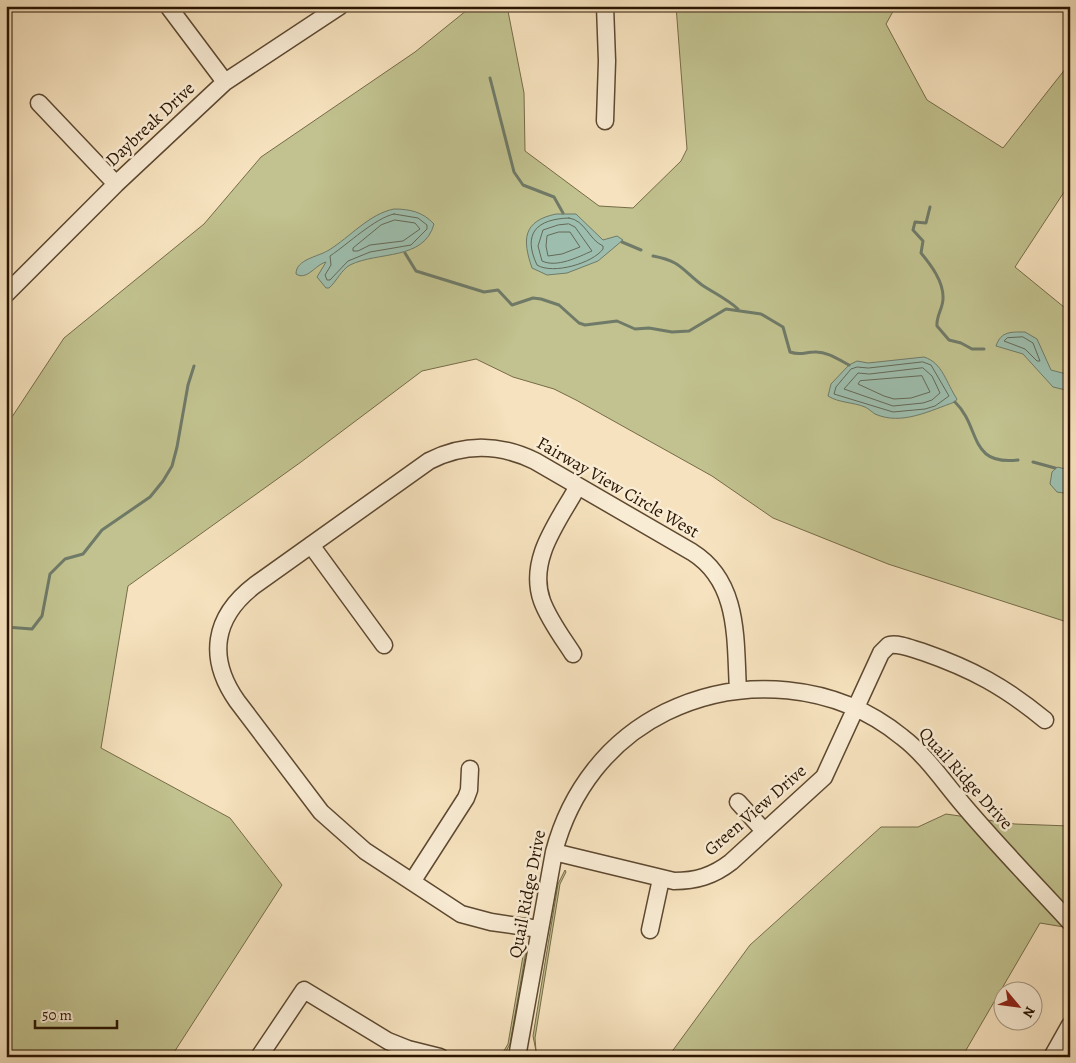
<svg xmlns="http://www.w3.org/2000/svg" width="1076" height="1063" font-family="Alegreya,serif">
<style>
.green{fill:#c1c28f;stroke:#766b48}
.water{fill:#9dbeae;stroke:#6f7a68}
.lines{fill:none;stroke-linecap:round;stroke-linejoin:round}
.shore{stroke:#646957;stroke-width:1}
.stream{stroke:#6f7a68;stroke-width:3}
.minor-casing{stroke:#5d4830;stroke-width:19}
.minor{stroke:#f9ecd5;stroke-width:16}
.labels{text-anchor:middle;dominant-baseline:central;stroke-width:5;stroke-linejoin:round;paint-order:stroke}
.street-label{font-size:18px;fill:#2a1400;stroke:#f9ecd5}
</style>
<rect width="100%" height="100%" fill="#f6e2be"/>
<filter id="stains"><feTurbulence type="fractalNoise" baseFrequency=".004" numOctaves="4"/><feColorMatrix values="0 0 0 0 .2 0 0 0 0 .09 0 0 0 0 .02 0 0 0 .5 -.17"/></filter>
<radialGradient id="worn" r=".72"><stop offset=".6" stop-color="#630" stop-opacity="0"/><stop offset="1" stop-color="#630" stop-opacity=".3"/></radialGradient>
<path class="green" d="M472,6H507L524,93L525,151L599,206L633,208L681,161L687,149L676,6H896L886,24L927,100L1003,148L1070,63V183L1015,267L1070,312V623L888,564L773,518L712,476L576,400L554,389L513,377L476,359L422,371L301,462L128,586L101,748L230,818L282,885L171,1057H6V426L64,338L204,224L261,157L415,52Z
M946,814L1015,824L1070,826V928L1040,923L962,1057H668L750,945L881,827H918Z
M565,870L566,872L560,884L535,1038L536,1051L533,1036L558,884Z
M524,939L526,951L510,1044L504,1055L502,1054L508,1044L524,950L522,940Z"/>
<path class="water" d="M394,209C410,209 423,212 434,224C424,261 378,251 350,265C341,270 337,281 329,288H326L317,277L326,262C315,265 307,281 296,274C296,259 318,257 329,250C350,237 369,214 394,209Z
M556,214H576L603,240L617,236L623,240L598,261L567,273L547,275L532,268C522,239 523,221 556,214Z
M1025,332L1037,339L1051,370L1070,375V391L1053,387L1023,354L996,346C1001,331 1011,332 1025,332Z
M924,357C943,363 946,383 957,399L955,402C931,410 902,426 875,414C872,412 869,409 865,407C853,402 839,403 828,396L831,384L849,365L857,361L868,363Z
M1057,467L1070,470V494L1057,492L1050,484L1052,472Z"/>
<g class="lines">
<path class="shore" d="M394,214L418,218L427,225V229L411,245L370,252L348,261L330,280H327L325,275L331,265L330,256C348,244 375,218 394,214Z
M569,218C585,220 589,240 603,246V249C593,263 553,275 537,265C522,233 537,219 569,218Z
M395,220L415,223L420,229L403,241L370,245L358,251H353V248L381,225Z
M569,224L575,227L592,251C578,257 557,268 542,261L538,246L543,230L558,225Z
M559,232H570L580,247L562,254L548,256L546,246L547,236Z
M1023,337L1033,343L1040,361H1037L1025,349L1004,341L1007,338Z
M923,362L931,365L949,396L935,406L925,409L893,412L834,394L836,387L851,369L857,367L868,368Z
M923,368L932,376L940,393L932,400L923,403L893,406L844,389L858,373L869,374Z
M922,376L930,392L911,398L894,399L884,396L858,384L860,381Z"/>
<path class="stream" d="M490,78L514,172L523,185L554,197L563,213
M930,207L926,223L915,222L913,230L923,241L921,253C931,265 944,282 943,299C943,308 936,316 937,326L949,340L961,343L972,349H984
M622,242L641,250
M405,253L416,271L484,292L498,290L512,305L533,298L541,299L559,305L579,323L585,325L617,321L635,329L649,328L672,332L689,331L726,309L761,314L783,327L790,352C800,356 805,352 814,352C826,351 838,359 849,365
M653,256C681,261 682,270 702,285C714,293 727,299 738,309
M955,402C981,427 968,466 1018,460
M1033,462L1055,468
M6,627L32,629L42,616L50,574L65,559L83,554L102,530L150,497L163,481L172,466L177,447L188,385L194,366"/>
<g class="minor-casing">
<path id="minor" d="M168,6L225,82
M39,103L116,184
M605,121L607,61L605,6
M6,294L116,184L225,82L340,6
M311,545L384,645
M573,654C562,637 549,620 542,601C527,559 559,521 578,486
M738,802L764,831
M554,852L674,881C696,881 713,876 731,862L824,777L881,653L889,645C900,643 912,649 923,652C972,669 1005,687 1045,720
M412,882L466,798L469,790L470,769
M539,929L491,922L461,914L365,851L321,812L237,701C207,658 213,617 255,585L429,461C464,443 500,444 535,461L692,552C740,582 735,640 738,690
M650,930L661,879
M259,1057L304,990L388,1041L408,1049L440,1057
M517,1057L554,852C570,791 609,740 666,712C742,675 836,683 902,737C927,756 945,784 965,807C999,847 1035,884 1070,922
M1052,1057L1070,1025"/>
</g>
<use href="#minor" class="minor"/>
</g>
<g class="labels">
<g class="street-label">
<text transform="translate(150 124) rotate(-43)">Daybreak Drive</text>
<text transform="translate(618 487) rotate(30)">Fairway View Circle West</text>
<text transform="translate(966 778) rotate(48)">Quail Ridge Drive</text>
<text transform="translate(755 810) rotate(-41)">Green View Drive</text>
<text transform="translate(527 894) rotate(-79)">Quail Ridge Drive</text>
</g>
</g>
<rect width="1076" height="1063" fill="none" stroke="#f6e2be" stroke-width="25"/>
<rect x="8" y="8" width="1061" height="1048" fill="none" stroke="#2a1400" stroke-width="2.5"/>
<rect x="12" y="12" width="1051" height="1038" fill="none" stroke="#2a1400"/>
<g transform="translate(1018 1006) rotate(119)"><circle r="24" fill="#f9ecd5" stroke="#a69680"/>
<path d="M0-4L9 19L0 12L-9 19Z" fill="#8f2418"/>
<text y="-8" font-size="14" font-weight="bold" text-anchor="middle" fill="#2a1400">N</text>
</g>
<path d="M35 1020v8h82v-8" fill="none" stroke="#2a1400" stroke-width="2.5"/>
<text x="42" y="1020" font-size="15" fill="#2a1400" stroke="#f9ecd5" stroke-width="4" paint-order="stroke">50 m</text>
<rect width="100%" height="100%" filter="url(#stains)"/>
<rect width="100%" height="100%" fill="url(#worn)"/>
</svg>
